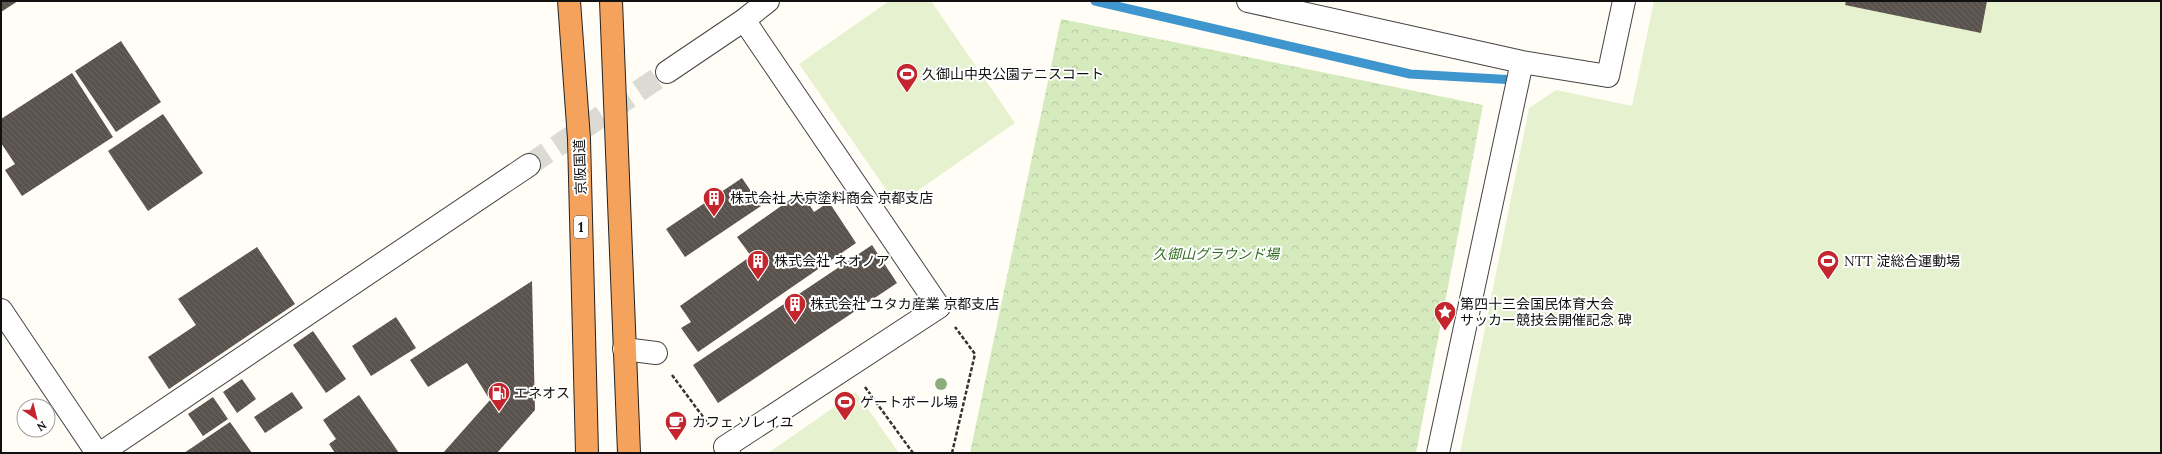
<svg xmlns="http://www.w3.org/2000/svg" width="2162" height="454" font-family="Lora,'Noto Sans JP',serif">
<style>
.park{fill:url(#park-crowns)}
.pitch{fill:#e6f2cf}
.lines{fill:none;stroke-linecap:round;stroke-linejoin:round}
.stream{stroke:#3f96cf;stroke-width:9}
.building{fill:url(#building-back-hatch)}
.street-tunnel{stroke:#dbdad3;stroke-width:22;stroke-dasharray:22 11;stroke-linecap:butt}
.street-casing{stroke:#444;stroke-width:24}
.highway-casing{stroke:#222;stroke-width:24}
.path{stroke:#333;stroke-width:2.5;stroke-dasharray:4 2;stroke-linecap:butt}
.street{stroke:#fff;stroke-width:22}
.highway{stroke:#f5a25d;stroke-width:22}
.tree{fill:#8dad7f}
.labels{text-anchor:middle;dominant-baseline:central;stroke-width:4;stroke-linejoin:round;paint-order:stroke}
.shield{fill:#fff;stroke:#585858;stroke-width:1}
.shield-label{font-size:13px;font-weight:bold;fill:#111}
.poi-label{font-size:14px;fill:#111;stroke:#fff;text-anchor:start}
.street-label{font-size:14px;fill:#111;stroke:#fff}
.park-label{font-size:14px;font-style:italic;fill:#2f6b1f;stroke:#fff}
</style>
<defs>
<pattern id="park-crowns" width="20" height="18" patternUnits="userSpaceOnUse"><rect width="20" height="18" fill="#d5ebbd"/><path d="M2 6a3 3 0 1 1 6 0M12 15a3 3 0 1 1 6 0" fill="none" stroke="#b6c8a1"/></pattern>
<pattern id="building-back-hatch" width="6" height="6" patternUnits="userSpaceOnUse"><rect width="6" height="6" fill="#5a524d"/><path d="M-1 5l2 2M0 0l6 6M5-1l2 2" fill="none" stroke="#6d6662"/></pattern>
</defs>
<rect width="100%" height="100%" fill="#fffdf5"/>
<path class="park" d="M1061,19L1483,105L1416,453H970Z"/>
<path class="pitch" d="M889,1H931L1015,123L897,205L799,64Z
M1654,1H2161V453H1460L1529,108L1556,90L1632,106Z
M856,392L899,453H768Z"/>
<g class="lines">
<path class="stream" d="M1095,1L1410,74L1516,80L1515,84"/>
</g>
<path class="building" d="M1,1H18L1,12Z
M1846,1H1987L1981,33L1845,5Z
M121,41L161,102L116,132L75,71Z
M72,73L113,137L22,196L5,170L15,164L1,143V119Z
M163,114L203,173L148,211L108,151Z
M742,178L761,206L685,257L666,229Z
M801,192L814,212L829,202L856,243L698,352L681,328L691,322L680,306L751,256L737,237Z
M872,245L897,283L718,403L693,365Z
M257,247L295,304L169,389L148,357L196,325L178,299Z
M532,281L535,410L497,453H443L490,400L467,363L428,387L410,360Z
M396,317L416,348L371,376L352,346Z
M313,331L346,379L326,393L293,345Z
M242,379L256,399L237,413L223,392Z
M292,392L303,408L265,433L254,417Z
M359,395L399,453H335L329,444L336,439L323,420Z
M213,397L228,419L203,436L188,414Z
M230,422L252,453H184Z"/>
<g class="lines">
<path class="street-tunnel" d="M529,165L667,72"/>
<g class="street-casing">
<path id="street" d="M1248,1L1522,62L1608,76L1624,1
M667,72L744,20L768,1
M1,310L97,453
M624,349L656,353
M101,453L529,165
M729,453L725,447L939,307L744,20
M1438,453L1522,62"/>
</g>
<g class="highway-casing">
<path id="highway" d="M569,1L579,139L587,453
M611,1L629,453"/>
</g>
<path class="path" d="M672,375L709,425
M865,387L913,453
M952,453L975,354L955,327"/>
<use href="#street" class="street"/>
<use href="#highway" class="highway"/>
</g>
<circle class="tree" cx="941" cy="384" r="6"/>
<defs>
<g id="stadium-pin" transform="scale(1.15)"><path d="M0 17L-7.5 6A9.5 9.5 0 1 1 7.5 6Z" fill="#c4262e" stroke="#fff"/><path d="M0-5a6.5 5 0 1 0 0 10a6.5 5 0 1 0 0-10ZM-3.5-1.8h7v3.6h-7Z" fill="#fff"/></g>
<g id="building-pin" transform="scale(1.15)"><path d="M0 17L-7.5 6A9.5 9.5 0 1 1 7.5 6Z" fill="#c4262e" stroke="#fff"/><path d="M-4-6H4V6H1V3H-1V6H-4ZM-2.5-4.3h1.7v1.8h-1.7ZM.8-4.3h1.7v1.8H.8ZM-2.5-1h1.7V.8h-1.7ZM.8-1h1.7V.8H.8Z" fill="#fff"/></g>
<g id="sight-pin" transform="scale(1.15)"><path d="M0 17L-7.5 6A9.5 9.5 0 1 1 7.5 6Z" fill="#c4262e" stroke="#fff"/><path d="M0-6L1.8-2.2L6-1.7L2.9 1.2L3.7 5.4L0 3.3L-3.7 5.4L-2.9 1.2L-6-1.7L-1.8-2.2Z" fill="#fff"/></g>
<g id="fuel-pin" transform="scale(1.15)"><path d="M0 17L-7.5 6A9.5 9.5 0 1 1 7.5 6Z" fill="#c4262e" stroke="#fff"/><path d="M-5.5-6h7V0h2V4h1.3V-2.5L3-4.5l.8-.8L6-3V5H2.5V1h-1V6h-7ZM-4.2-4.7v3.2H.2V-4.7Z" fill="#fff"/></g>
<g id="cafe-pin" transform="scale(1.15)"><path d="M0 17L-7.5 6A9.5 9.5 0 1 1 7.5 6Z" fill="#c4262e" stroke="#fff"/><path d="M-5.5-4.5H6V0H3Q3 3.5 0 3.5H-2.5Q-5.5 3.5-5.5 0ZM3-3.2v2h1.7v-2ZM-6 4.5H4V6H-6Z" fill="#fff"/></g>
</defs>
<g fill-rule="evenodd">
<use href="#stadium-pin" x="907" y="74"/>
<use href="#building-pin" x="714" y="198"/>
<use href="#building-pin" x="758" y="261"/>
<use href="#stadium-pin" x="1828" y="261"/>
<use href="#building-pin" x="795" y="304"/>
<use href="#sight-pin" x="1445" y="312"/>
<use href="#fuel-pin" x="499" y="393"/>
<use href="#stadium-pin" x="845" y="402"/>
<use href="#cafe-pin" x="676" y="422"/>
</g>
<g class="labels">
<rect class="shield" x="574" y="216" width="14" height="22" rx="3"/>
<g class="shield-label">
<text x="581" y="227">1</text>
</g>
<g class="poi-label">
<text x="922" y="74">久御山中央公園テニスコート</text>
<text x="730" y="198">株式会社 大京塗料商会 京都支店</text>
<text x="774" y="261">株式会社 ネオノア</text>
<text x="1844" y="261">NTT 淀総合運動場</text>
<text x="810" y="304">株式会社 ユタカ産業 京都支店</text>
<text x="1460" y="304">第四十三会国民体育大会<tspan x="1460" dy="16">サッカー競技会開催記念 碑</tspan></text>
<text x="514" y="393">エネオス</text>
<text x="860" y="402">ゲートボール場</text>
<text x="692" y="422">カフェ ソレイユ</text>
</g>
<g class="street-label">
<text transform="translate(580 167) rotate(-92)">京阪国道</text>
</g>
<g class="park-label">
<text x="1216" y="254">久御山グラウンド場</text>
</g>
</g>
<rect width="2162" height="454" fill="none" stroke="#111111" stroke-width="4"/>
<g transform="translate(36 418) rotate(145)"><circle r="19" fill="#ffffff" stroke="#a0a0a0"/>
<path d="M0-3L7 15L0 10L-7 15Z" fill="#c4262e"/>
<text y="-6" font-size="11" font-weight="bold" text-anchor="middle" fill="#111111">N</text>
</g>
</svg>
